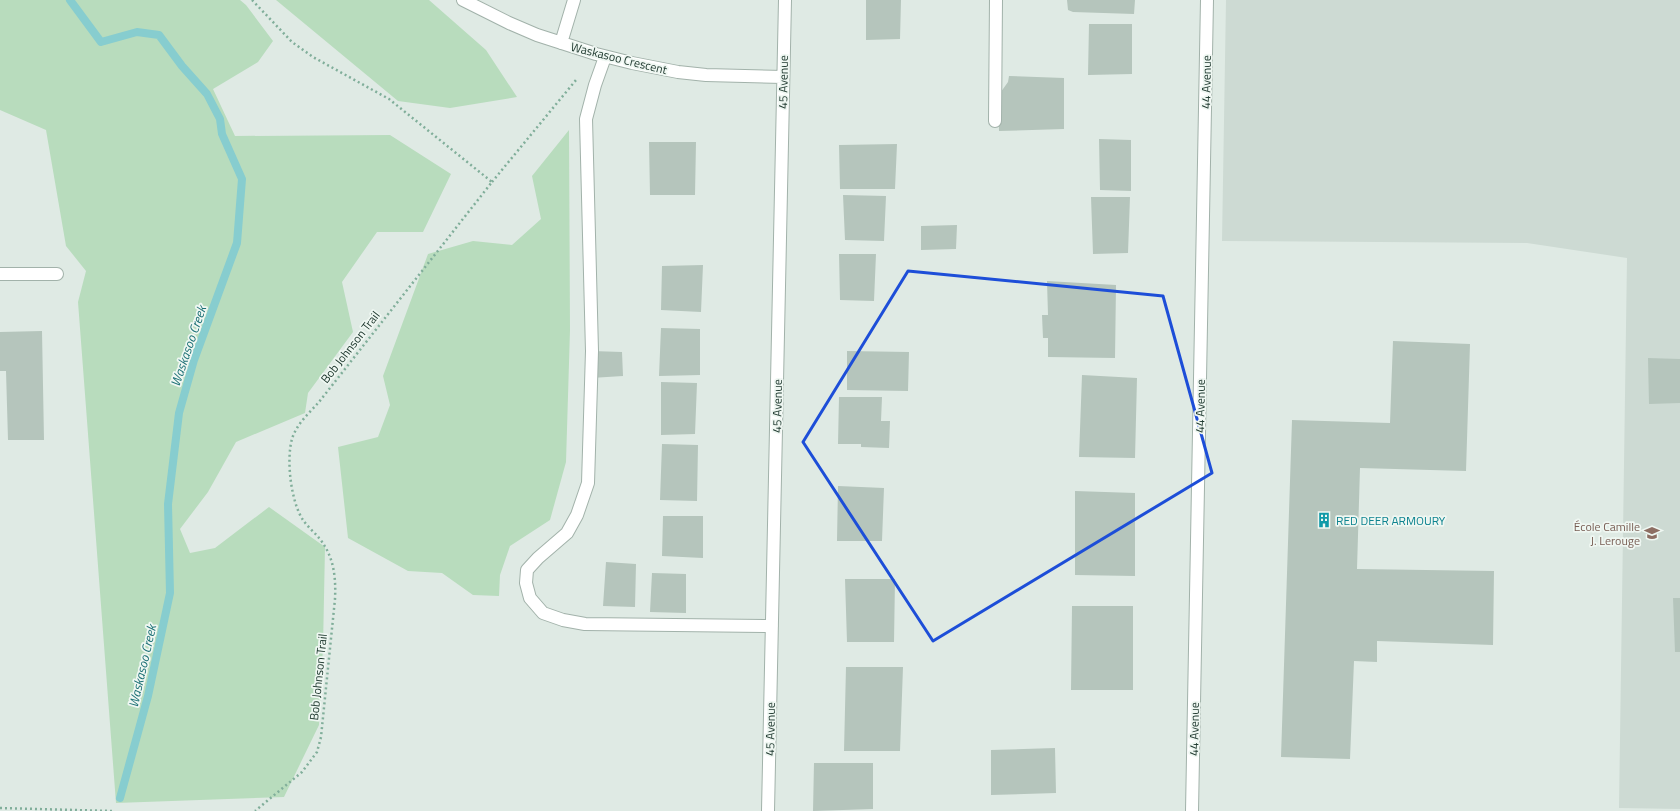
<svg xmlns="http://www.w3.org/2000/svg" width="1680" height="811" font-family="'Titillium Web',sans-serif">
<style>
.built{fill:#cddad3}
.green{fill:#b8dcbd}
.lines{fill:none;stroke-linecap:round;stroke-linejoin:round}
.stream{stroke:#87cdcf;stroke-width:8}
.building{fill:#b5c5bc}
.minor-casing{stroke:#a2b2aa;stroke-width:14}
.path{stroke:#80ae9a;stroke-width:2.5;stroke-dasharray:2 3;stroke-linecap:butt}
.minor{stroke:#fff;stroke-width:12}
.marked{fill:none;stroke:#1d4ed8;stroke-width:3;stroke-linejoin:round}
.labels{text-anchor:middle;dominant-baseline:central;stroke-width:3.5;stroke-linejoin:round;paint-order:stroke}
.street-label{font-size:12px;fill:#203a30;stroke:#eff7f2}
.culture-label{font-size:12px;fill:#0d838f;stroke:#eff7f2;text-anchor:start}
.education-label{font-size:12px;fill:#785e54;stroke:#eff7f2;text-anchor:end}
.water-label{font-size:13px;font-style:italic;fill:#1c7075;stroke:#eff7f2}
</style>
<rect width="100%" height="100%" fill="#dfeae4"/>
<path class="built" d="M1226,0H1680V809L1619,808L1627,258L1527,243L1222,241Z"/>
<path class="green" d="M0,0H240L246,5L273,41L258,62L213,89L235,136L390,135L451,174L423,232H377L342,282L353,332L308,393L305,413L236,442L208,492L180,529L190,553L215,548L269,507L325,547L323,647L319,725L284,797L116,803L78,302L86,271L66,246L46,130L0,110Z
M276,0H429L486,50L517,97L450,108L398,101Z
M569,130L570,330L566,462L550,520L510,546L500,575L499,596L473,595L442,573L408,571L348,538L338,447L378,437L390,405L383,376L428,254L473,241L512,245L541,219L532,176Z"/>
<g class="lines">
<path class="stream" d="M70,0L101,42L137,32L159,35L182,66L207,94L220,119L222,134L242,179L237,243L194,360L179,413L168,504L170,593L148,696L120,798"/>
</g>
<path class="building" d="M866,0H901L900,39L866,40Z
M1067,0H1135L1134,14L1073,12L1068,10Z
M1089,24H1132V74L1088,75Z
M1009,76L1064,78V129L999,131L998,96L1008,82Z
M1099,139L1131,140V191L1100,190Z
M649,142H696L695,195H650Z
M897,144L895,189H840L839,145Z
M843,195L886,196L884,241L845,240Z
M1091,197H1130L1128,253L1093,254Z
M957,225L956,249L921,250V226Z
M839,254H876L874,301L840,300Z
M703,265L701,312L661,310L662,266Z
M1047,281L1116,285L1115,358L1048,357V338H1043L1042,315H1048Z
M661,328L700,329V375L659,376Z
M42,331L44,440H8L6,371H0V332Z
M1393,341L1470,344L1466,471L1360,468L1357,569L1494,571L1493,645L1377,641V662L1354,661L1350,759L1281,757L1292,420L1390,423Z
M592,351L622,352L623,376L591,378Z
M847,351L909,352L908,391L847,390Z
M1648,358L1680,359V403L1649,404Z
M1082,375L1137,378L1135,458L1079,457Z
M661,382L697,383L695,434L661,435Z
M839,397H882L881,421H890L889,448L861,447V444H838Z
M662,444L698,445L697,501L660,500Z
M838,486L884,488L882,541H837Z
M1075,491L1135,493V576L1075,575Z
M663,516H703V558L662,556Z
M606,562L636,564L635,607L603,606Z
M652,573L686,574V613L650,612Z
M845,579H895L894,642H847Z
M1673,598H1680V652H1675Z
M1072,606H1133V690H1071Z
M846,667H903L900,751H844Z
M1055,748L1056,793L991,795V750Z
M814,763H873V809L813,811Z"/>
<g class="lines">
<g class="minor-casing">
<path id="minor" d="M463,0L509,23L537,35L596,54L632,63L678,72L706,75L783,77
M561,43L574,0
M605,57L595,85L586,119L592,351L588,483L577,515L567,533L538,558L527,570L526,583L530,598L543,613L563,620L585,624L772,626
M995,121L996,0
M0,274H57
M768,811L785,0
M1192,811L1207,0"/>
</g>
<path class="path" d="M252,0L292,42L313,57L389,99L492,182L319,402C309,413 296,425 292,439C286,460 291,502 303,520C307,526 314,532 319,538C334,556 336,577 335,599L321,737L317,752L302,772L255,811
M492,182L576,80
M0,808L112,811"/>
<use href="#minor" class="minor"/>
</g>
<path class="marked" d="M908,271L1163,296L1212,473L933,641L803,442Z"/>
<defs>
<g id="building-bare" transform="scale(1.2)"><path d="M-4-6H4V6H1V3H-1V6H-4ZM-2.5-4.3h1.7v1.8h-1.7ZM.8-4.3h1.7v1.8H.8ZM-2.5-1h1.7V.8h-1.7ZM.8-1h1.7V.8H.8Z" fill="#0f9aa8" stroke="#eff7f2" stroke-width="2.5" paint-order="stroke"/></g>
<g id="school-bare" transform="scale(1.2)"><path d="M0-5L7-2L0 1L-7-2ZM-4 1L0 2.5L4 1V4Q0 6-4 4Z" fill="#8d6e63" stroke="#eff7f2" stroke-width="2.5" paint-order="stroke"/></g>
</defs>
<g fill-rule="evenodd">
<use href="#building-bare" x="1324" y="520"/>
<use href="#school-bare" x="1652" y="533"/>
</g>
<g class="labels">
<g class="street-label">
<text transform="translate(619 58) rotate(14)">Waskasoo Crescent</text>
<text transform="translate(783 82) rotate(-89)">45 Avenue</text>
<text transform="translate(1206 82) rotate(-89)">44 Avenue</text>
<text transform="translate(350 347) rotate(-52)">Bob Johnson Trail</text>
<text transform="translate(777 406) rotate(-89)">45 Avenue</text>
<text transform="translate(1200 406) rotate(-89)">44 Avenue</text>
<text transform="translate(318 677) rotate(-84)">Bob Johnson Trail</text>
<text transform="translate(770 729) rotate(-89)">45 Avenue</text>
<text transform="translate(1194 729) rotate(-89)">44 Avenue</text>
</g>
<g class="culture-label">
<text x="1336" y="520">RED DEER ARMOURY</text>
</g>
<g class="education-label">
<text x="1640" y="526">École Camille<tspan x="1640" dy="14">J. Lerouge</tspan></text>
</g>
<g class="water-label">
<text transform="translate(188 346) rotate(-71)">Waskasoo Creek</text>
<text transform="translate(142 666) rotate(-77)">Waskasoo Creek</text>
</g>
</g>
</svg>
